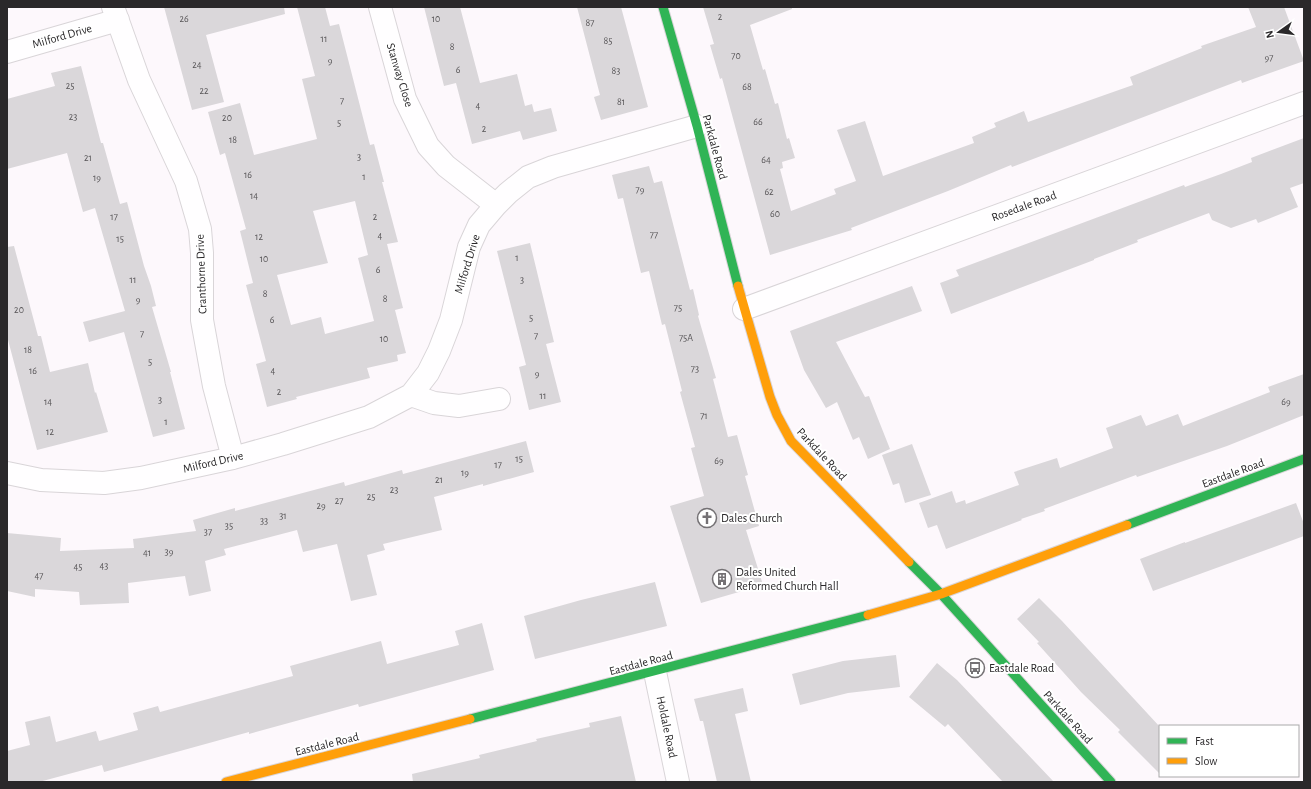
<svg xmlns="http://www.w3.org/2000/svg" width="1311" height="789" font-family="'Alegreya Sans',sans-serif">
<style>
.building{fill:#dad7da;fill-rule:evenodd}
.lines{fill:none;stroke-linecap:round;stroke-linejoin:round}
.street-casing{stroke:#d9d5d8;stroke-width:24}
.fast-casing{stroke:#d9d5d8;stroke-width:11}
.slow-casing{stroke:#d9d5d8;stroke-width:11}
.street{stroke:#fffeff;stroke-width:22}
.fast{stroke:#30b455;stroke-width:9}
.slow{stroke:#ff9f0a;stroke-width:9}
.labels{text-anchor:middle;dominant-baseline:central;stroke-width:4;stroke-linejoin:round;paint-order:stroke}
.number-label{font-size:10px;fill:#565456}
.street-label{font-size:12px;fill:#2a282a;stroke:#fff}
.poi-label{font-size:12px;fill:#2a282a;stroke:#fff;text-anchor:start}
</style>
<rect width="100%" height="100%" fill="#fdf8fc"/>
<path class="building" d="M164,7H284L285,14L206,35L224,102L192,110Z
M297,7H325L330,26L339,24L370,145L374,144L384,182H382L398,242L387,244L403,308L395,310L406,353L397,355L398,361L367,368L370,378L296,397L297,399L267,407L256,364L266,361L246,285L253,283L240,231L246,229L225,153L220,155L208,112L240,103L254,155L317,139L302,79L315,76ZM355,201L368,255L358,258L374,321L325,334L321,317L291,325L277,275L328,263L313,211Z
M424,7H460L480,83L517,74L525,106L532,104L534,112L551,108L557,131L523,140L520,131L472,144L456,83L444,86Z
M577,7H621L648,107L601,120L594,97L600,95Z
M703,7H792V9L750,25L763,70L765,69L775,104L778,103L787,139L789,138L795,158L782,162L783,168L780,169L791,211L836,194L834,189L856,181L837,130L865,121L883,176L974,143L972,137L996,127L994,123L1024,111L1028,122L1133,85L1130,77L1202,48L1201,46L1256,27L1248,7H1284L1304,61L1242,83L1241,80L1012,167L1011,165L948,191L851,228L852,230L770,255L722,78L720,79L710,45L714,44Z
M81,66L101,143H103L120,204L127,202L144,266L151,286L156,306L152,307L171,372H170L185,429L153,437L124,332L89,342L83,322L125,311L95,208L83,212L67,153L7,169V99L55,86L51,73Z
M1304,138V183L1290,188L1298,207L1258,223L1256,219L1231,228L1212,220L1209,213L1137,240L1138,242L1094,259V260L951,314L940,283L959,276L956,270L1184,185L1185,187L1221,174L1252,162L1251,158Z
M649,166L654,183L662,181L690,290L693,289L699,315L698,316L716,378L713,379L728,437L737,435L748,475L745,476L759,526L746,530L763,585L701,603L670,506L704,496L691,448L695,447L680,392L682,391L665,324L662,325L649,271L641,273L623,198L618,199L612,175Z
M530,243L554,342L546,344L561,402L529,410L519,367L526,365L497,251Z
M14,246L38,336H41L50,372L88,363L95,393L96,392L108,432L37,450L7,336V247Z
M912,286L922,311L836,342L865,397L869,396L890,449L868,459L859,437L853,440L837,402L826,408L804,370L790,331Z
M1304,374V415L1227,446L1137,477L1136,475L1044,509L1045,511L1021,519L1022,520L946,549L937,525L928,528L919,503L952,491L956,503L965,500L966,504L1019,485L1014,472L1057,458L1060,468L1113,448L1106,428L1141,415L1146,426L1178,414L1183,426L1270,392L1268,387Z
M526,441L534,472L483,486V484L434,497L442,530L383,544L385,550L367,555L377,595L351,601L337,544L303,552L297,530L224,549L226,555L205,561L211,591L189,596L185,576L128,583L129,603L80,605L79,592L35,589V597L7,591V533L61,538L60,551L134,548L133,539L196,531L193,520L235,508V511L344,482L345,486L402,470L403,474Z
M912,444L931,495L905,503L899,483L893,485L882,455Z
M1296,503L1304,524V536L1153,591L1140,559L1185,542V543Z
M655,582L667,626L535,659L524,616L581,600Z
M1039,598L1062,621L1160,727V774L1118,732L1120,730L1081,692L1037,643L1039,642L1017,619Z
M482,623L494,670L359,707L358,704L249,734V732L104,772L102,765L39,782H7V751L30,745L25,722L50,716L56,742L96,731L99,741L138,730L133,713L158,706L160,712L293,676L290,666L381,641L387,664L459,645L455,631Z
M896,655L900,687L848,693L800,705L792,674L843,661Z
M937,663L957,680L1054,782H1003L948,724L945,727L909,697Z
M743,688L748,711L735,714L751,782H717L703,721H700L694,699Z
M621,716L636,782H413L412,774L480,758L479,755L537,741L536,739L590,727L589,723Z"/>
<g class="lines">
<g class="street-casing">
<path id="street" d="M113,7L139,80L186,181L200,229L202,253V320L214,386L233,458
M380,7L405,99L428,146L446,166L496,205
M7,52L118,20
M744,309L1304,103
M411,395L434,403L459,406L499,399
M7,473L41,480L104,483L141,478L233,458L283,444L369,417L411,395L428,373L439,351L451,320L469,247L479,225L496,205L508,193L528,177L553,167L697,126
M655,672L678,782"/>
</g>
<g class="fast-casing">
<path id="fast" d="M663,7L697,126L738,286
M1127,525L1304,459
M909,562L941,594L1111,782
M470,719L868,615"/>
</g>
<g class="slow-casing">
<path id="slow" d="M738,286L770,397L777,415L791,441L909,562
M868,615L941,594L1127,525
M226,782L470,719"/>
</g>
<use href="#street" class="street"/>
<use href="#fast" class="fast"/>
<use href="#slow" class="slow"/>
</g>
<defs>
<g id="church-ring" transform="scale(1)"><circle r="9.5" fill="#fff" stroke="#747174" stroke-width="1.5"/><path d="M-1.2-6h2.4v3.5h3.3v2.4h-3.3V6h-2.4V-.1h-3.3v-2.4h3.3Z" fill="#747174"/></g>
<g id="building-ring" transform="scale(1)"><circle r="9.5" fill="#fff" stroke="#747174" stroke-width="1.5"/><path d="M-4-6H4V6H1V3H-1V6H-4ZM-2.5-4.3h1.7v1.8h-1.7ZM.8-4.3h1.7v1.8H.8ZM-2.5-1h1.7V.8h-1.7ZM.8-1h1.7V.8H.8Z" fill="#747174"/></g>
<g id="bus-ring" transform="scale(1)"><circle r="9.5" fill="#fff" stroke="#747174" stroke-width="1.5"/><path d="M-5-6H5V4H4V6H2V4H-2V6H-4V4H-5ZM-3.5-4V0h7V-4ZM-3.5 1.2v1.5H-2V1.2ZM2 1.2v1.5H3.5V1.2Z" fill="#747174"/></g>
</defs>
<g fill-rule="evenodd">
<use href="#church-ring" x="707" y="518"/>
<use href="#building-ring" x="722" y="579"/>
<use href="#bus-ring" x="975" y="668"/>
</g>
<g class="labels">
<g class="number-label">
<text x="720" y="17">2</text>
<text x="184" y="19">26</text>
<text x="436" y="19">10</text>
<text x="590" y="23">87</text>
<text x="324" y="39">11</text>
<text x="608" y="41">85</text>
<text x="452" y="47">8</text>
<text x="736" y="56">70</text>
<text x="1269" y="58">97</text>
<text x="330" y="61">9</text>
<text x="197" y="65">24</text>
<text x="458" y="70">6</text>
<text x="616" y="71">83</text>
<text x="70" y="86">25</text>
<text x="747" y="87">68</text>
<text x="204" y="91">22</text>
<text x="342" y="101">7</text>
<text x="621" y="102">81</text>
<text x="478" y="106">4</text>
<text x="73" y="117">23</text>
<text x="227" y="118">20</text>
<text x="758" y="122">66</text>
<text x="339" y="123">5</text>
<text x="484" y="129">2</text>
<text x="233" y="140">18</text>
<text x="359" y="157">3</text>
<text x="88" y="158">21</text>
<text x="766" y="160">64</text>
<text x="248" y="175">16</text>
<text x="364" y="177">1</text>
<text x="97" y="178">19</text>
<text x="640" y="190">79</text>
<text x="769" y="192">62</text>
<text x="254" y="196">14</text>
<text x="775" y="214">60</text>
<text x="114" y="217">17</text>
<text x="375" y="217">2</text>
<text x="654" y="235">77</text>
<text x="380" y="236">4</text>
<text x="259" y="237">12</text>
<text x="120" y="239">15</text>
<text x="517" y="258">1</text>
<text x="264" y="259">10</text>
<text x="378" y="270">6</text>
<text x="133" y="280">11</text>
<text x="522" y="280">3</text>
<text x="265" y="294">8</text>
<text x="385" y="299">8</text>
<text x="138" y="300">9</text>
<text x="678" y="308">75</text>
<text x="19" y="310">20</text>
<text x="531" y="318">5</text>
<text x="272" y="320">6</text>
<text x="142" y="334">7</text>
<text x="536" y="336">7</text>
<text x="686" y="338">75A</text>
<text x="384" y="339">10</text>
<text x="28" y="350">18</text>
<text x="150" y="362">5</text>
<text x="695" y="369">73</text>
<text x="33" y="371">16</text>
<text x="273" y="371">4</text>
<text x="537" y="374">9</text>
<text x="279" y="392">2</text>
<text x="543" y="396">11</text>
<text x="160" y="400">3</text>
<text x="48" y="402">14</text>
<text x="1286" y="402">69</text>
<text x="704" y="416">71</text>
<text x="166" y="422">1</text>
<text x="50" y="432">12</text>
<text x="519" y="459">15</text>
<text x="719" y="461">69</text>
<text x="498" y="465">17</text>
<text x="465" y="473">19</text>
<text x="439" y="480">21</text>
<text x="394" y="490">23</text>
<text x="371" y="497">25</text>
<text x="339" y="501">27</text>
<text x="321" y="506">29</text>
<text x="283" y="516">31</text>
<text x="264" y="521">33</text>
<text x="229" y="526">35</text>
<text x="208" y="532">37</text>
<text x="169" y="552">39</text>
<text x="147" y="553">41</text>
<text x="104" y="566">43</text>
<text x="78" y="567">45</text>
<text x="39" y="576">47</text>
</g>
<g class="street-label">
<text transform="translate(62 36) rotate(-16)">Milford Drive</text>
<text transform="translate(400 75) rotate(73)">Stanway Close</text>
<text transform="translate(715 147) rotate(75)">Parkdale Road</text>
<text transform="translate(1024 206) rotate(-20)">Rosedale Road</text>
<text transform="translate(467 264) rotate(-73)">Milford Drive</text>
<text transform="translate(201 274) rotate(-92)">Cranthorne Drive</text>
<text transform="translate(822 454) rotate(47)">Parkdale Road</text>
<text transform="translate(213 462) rotate(-13)">Milford Drive</text>
<text transform="translate(1233 473) rotate(-20)">Eastdale Road</text>
<text transform="translate(641 663) rotate(-15)">Eastdale Road</text>
<text transform="translate(1068 717) rotate(48)">Parkdale Road</text>
<text transform="translate(667 727) rotate(78)">Holdale Road</text>
<text transform="translate(327 744) rotate(-14)">Eastdale Road</text>
</g>
<g class="poi-label">
<text x="721" y="518">Dales Church</text>
<text x="736" y="572">Dales United<tspan x="736" dy="14">Reformed Church Hall</tspan></text>
<text x="989" y="668">Eastdale Road</text>
</g>
</g>
<rect width="1311" height="789" fill="none" stroke="#2a282a" stroke-width="16"/>
<rect x="1159" y="725" width="140" height="52" fill="#ffffff" stroke="#aaa9aa"/>
<rect x="1167" y="738" width="20" height="6" fill="#30b455" stroke="#aaa9aa"/>
<text x="1195" y="745" font-size="12" fill="#2a282a">Fast</text>
<rect x="1167" y="758" width="20" height="6" fill="#ff9f0a" stroke="#aaa9aa"/>
<text x="1195" y="765" font-size="12" fill="#2a282a">Slow</text>
<g transform="translate(1279 32) rotate(256)" stroke="#ffffff" stroke-width="3" paint-order="stroke">
<path d="M0-3L7 15L0 10L-7 15Z" fill="#2a282a"/>
<text y="-6" font-size="11" font-weight="bold" text-anchor="middle" fill="#2a282a">N</text>
</g>
</svg>
